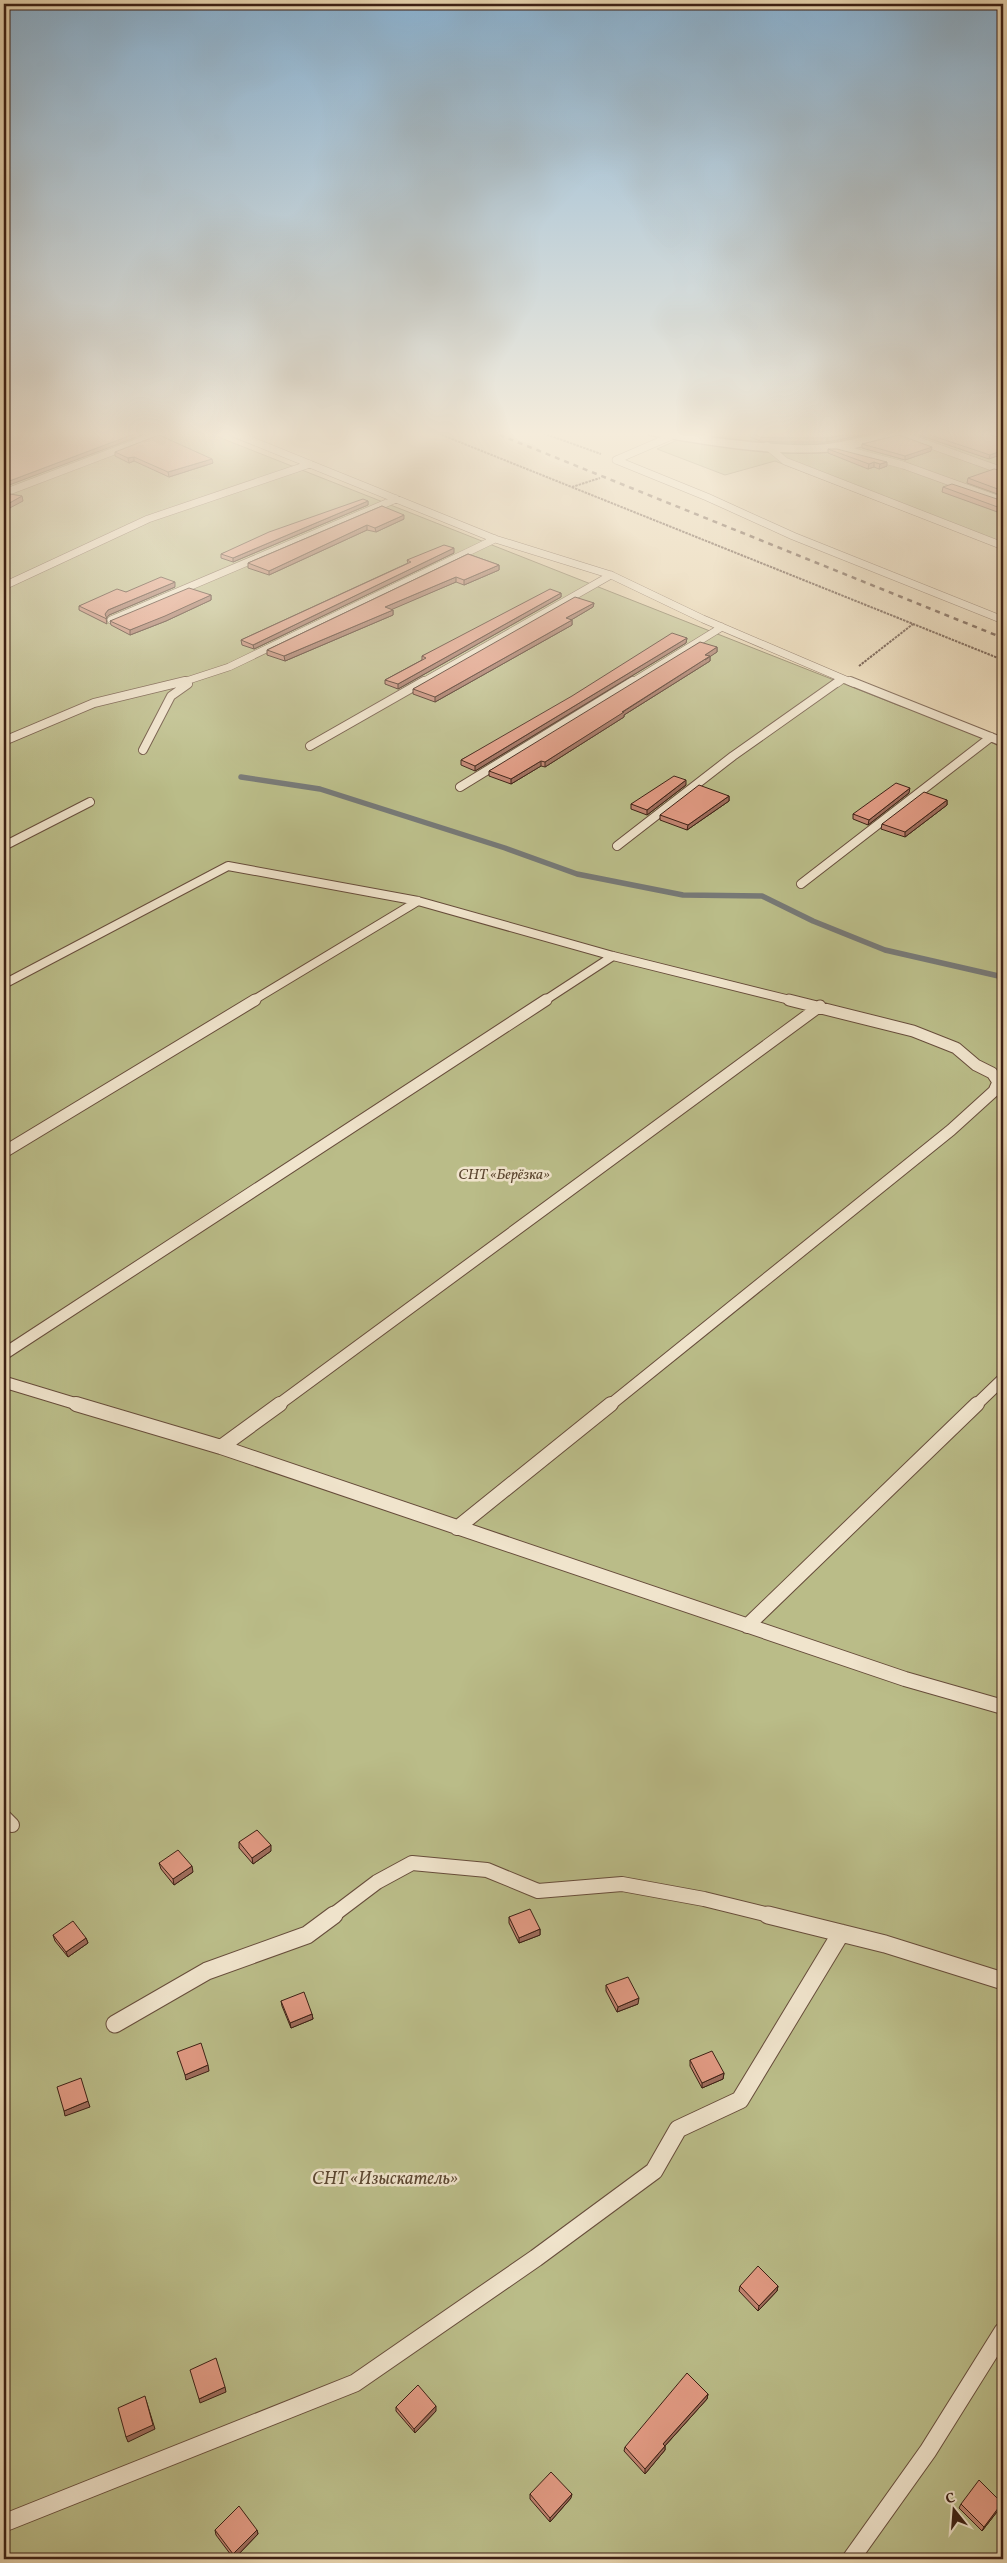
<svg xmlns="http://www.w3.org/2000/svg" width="1007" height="2563" font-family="Vollkorn,serif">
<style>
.green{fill:#babc88;stroke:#7b6e4e}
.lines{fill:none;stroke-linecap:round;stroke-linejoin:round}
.stream{stroke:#777976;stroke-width:5.5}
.lane-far4-casing{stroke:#674d3b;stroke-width:8}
.lane-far3-casing{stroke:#674d3b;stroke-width:10}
.lane-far2-casing{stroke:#674d3b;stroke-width:13}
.lane-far1-casing{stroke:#674d3b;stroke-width:16}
.lane-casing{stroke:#674d3b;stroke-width:19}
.street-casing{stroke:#674d3b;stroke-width:3}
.path{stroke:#3c2014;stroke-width:2;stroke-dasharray:2.5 1;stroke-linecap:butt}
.lane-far4{stroke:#f0e4cc;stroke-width:7}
.lane-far3{stroke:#f0e4cc;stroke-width:8}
.lane-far2{stroke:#f0e4cc;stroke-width:11}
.lane-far1{stroke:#f0e4cc;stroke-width:14}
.lane{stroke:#f0e4cc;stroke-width:17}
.street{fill:#f0e4cc;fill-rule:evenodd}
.rail{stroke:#3c2014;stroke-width:2.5;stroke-dasharray:5 5;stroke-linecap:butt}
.wall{fill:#c28471;stroke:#3c2014}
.shaded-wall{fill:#9e6c5c;stroke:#3c2014}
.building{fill:#e19a83;stroke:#3c2014}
.labels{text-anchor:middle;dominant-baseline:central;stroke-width:5;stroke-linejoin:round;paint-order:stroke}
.park-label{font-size:15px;font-style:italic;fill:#5c4731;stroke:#f0e4cc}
.near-park-label{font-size:18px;font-style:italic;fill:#5c4731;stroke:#f0e4cc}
</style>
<rect width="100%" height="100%" fill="#e8d5b0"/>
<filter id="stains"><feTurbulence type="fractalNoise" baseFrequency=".004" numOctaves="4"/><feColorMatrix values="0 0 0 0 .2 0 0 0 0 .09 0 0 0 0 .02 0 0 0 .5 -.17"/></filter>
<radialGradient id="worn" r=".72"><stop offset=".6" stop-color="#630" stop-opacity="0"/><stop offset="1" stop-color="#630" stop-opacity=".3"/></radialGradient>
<path class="green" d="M4,431H203L900,706L938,717L1003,748V2559H4Z
M668,431H1003V549L775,461L725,475L657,449L689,435Z"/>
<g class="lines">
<path class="stream" d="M241,777L320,789L505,848L577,874L683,895L762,896L813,921L885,950L1003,977"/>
<g class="lane-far4-casing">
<path id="lane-far4" d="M228,431L495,539L611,575L703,619L853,683
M897,433L1003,471
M705,439L714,431
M767,446L785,461L1003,546
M836,447L903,465L1003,501
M616,460L707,497L793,536L1003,620
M616,460L674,435
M4,493L167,431
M4,586L148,519L310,464
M111,620L396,499
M180,683L229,667L495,539
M421,683L611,575
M631,683L722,627
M838,683L843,679"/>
</g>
<g class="lane-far3-casing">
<path id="lane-far3" d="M850,681L1003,742
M4,741L94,703L185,681
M310,746L424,681
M143,750L171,696L188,684
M460,787L633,681
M4,846L90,802
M617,846L733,756L839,681
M801,884L991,737
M4,984L228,866L418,901L613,956L794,1001
M252,1001L418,901
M544,1001L613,956"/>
</g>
<g class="lane-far2-casing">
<path id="lane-far2" d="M4,1152L255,1000
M4,1354L546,1000
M4,1382L80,1405
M278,1405L820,1006
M610,1405L951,1130L994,1091L998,1082L992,1073L976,1065L956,1048L913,1031L789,1000
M976,1405L1003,1379"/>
</g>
<g class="lane-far1-casing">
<path id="lane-far1" d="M76,1404L221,1447L905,1679L1003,1707
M221,1447L280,1404
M457,1528L611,1404
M747,1626L977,1404
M4,1817L12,1825
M332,1916L377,1882L412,1863L487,1870L538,1891L622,1884L704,1899L773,1916"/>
</g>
<g class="lane-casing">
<path id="lane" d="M768,1915L885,1944L1003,1981
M115,2024L207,1971L307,1935L334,1915
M4,2523L355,2383L536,2258L654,2171L678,2129L740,2100L841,1933
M851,2559L928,2451L1003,2331"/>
</g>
<g class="street-casing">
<path id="street" d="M644,431C668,428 692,434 716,438C748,442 782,446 815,445C846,444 884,428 912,431L910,434C886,440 861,448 836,451C774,457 711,445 650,435Z"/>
</g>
<path class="path" d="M432,431L1003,660
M537,431L601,454
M572,487L600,478
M859,666L913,624"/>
<use href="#lane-far4" class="lane-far4"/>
<use href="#lane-far3" class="lane-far3"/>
<use href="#lane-far2" class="lane-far2"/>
<use href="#lane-far1" class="lane-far1"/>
<use href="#lane" class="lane"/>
<use href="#street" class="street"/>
<path class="rail" d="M490,431L1003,638"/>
</g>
<path class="wall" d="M753,431H883L827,442H778L760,441L750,437L751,433L756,432Z
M912,431H978L1003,439L989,459L913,433Z
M862,444L931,451L905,460L862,448Z
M828,449L887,466L879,469L874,467L868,469L828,453Z
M115,452L213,463L169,477L134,461L129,463L115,456Z
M1003,471V496L967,483L968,478Z
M943,487L1003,501V514L942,492Z
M368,501V505L233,562L221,558V554Z
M382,506L404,519L376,532L367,530L269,575L248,568V563Z
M454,553L254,649L242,645L241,640L408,563L407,560Z
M468,554L499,565V570L464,585L456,582L391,609L393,610V615L285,661L267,655V650Z
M175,587L109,615L106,618L107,624L79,610V606L126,592Z
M561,593V597L398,689L385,684V680L422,660V656Z
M211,595V600L166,621L130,635L111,625L110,621Z
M594,603L593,607L571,620H572V625L435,702L413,694V689Z
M687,638L686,643L475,771L461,765V760Z
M717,647V652L710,656V661L624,715V717L545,767L541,766L511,784L489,776V771Z
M686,785L647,815L631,809V804Z
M909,793L868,825L853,819V814Z
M729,796V801L687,830L660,820V815Z
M947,800V805L905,837L881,829L882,824Z
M239,1842L271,1851L253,1864L239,1848Z
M159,1863L193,1872L174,1885L161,1869Z
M509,1917L540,1929V1935L519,1943L509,1923Z
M53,1935L86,1938L88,1943L68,1957L55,1941Z
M606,1985L638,2004L617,2012L606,1991Z
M281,2001L312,2014L313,2019L291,2028L282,2006Z
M690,2060L724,2073L723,2079L702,2088L690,2066Z
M740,2286H778L777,2291L758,2311L739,2291Z
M708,2394L707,2399L665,2446V2450L645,2474L624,2451L625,2447Z
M396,2407L436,2411L415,2433L396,2411Z
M530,2494L571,2498L550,2522L530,2499Z
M961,2504L1000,2508L982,2531L959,2508Z
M215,2530H257L258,2534L234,2559L216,2535Z"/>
<path class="shaded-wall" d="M142,431H153L4,487V483Z
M863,431H883L827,442V438Z
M932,447L931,451L905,460V456Z
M1003,450V454L989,459L990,455Z
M134,457V461L129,463L128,458Z
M212,459L213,463L169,477L168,472Z
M874,462V467L868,469L869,464Z
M887,462V466L879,469L880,464Z
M22,496L23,501L4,511V506Z
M368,501V505L233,562V558Z
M404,515V519L376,532L375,528Z
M367,525V530L269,575V571Z
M454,548V553L254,649L253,645Z
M499,565V570L464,585V580Z
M456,577V582L386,612L385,607Z
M175,582V587L109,615L106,619L105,614L108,610Z
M561,593V597L398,689V684Z
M211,595V600L166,621L130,635V630Z
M594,603L593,607L566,623V618Z
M393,610V615L285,661L284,656Z
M572,620V625L435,702V697Z
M687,638L686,643L475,771V766Z
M717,647V652L705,660V655Z
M710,656V661L624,715V717L545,767V762Z
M541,761V766L511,784V779Z
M686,780V785L647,815V810Z
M910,788L909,793L868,825L869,820Z
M729,796V801L687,830L688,825Z
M947,800V805L905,837V832Z
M271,1845V1851L253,1864L252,1858Z
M192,1866L193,1872L174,1885L173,1879Z
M540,1929V1935L519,1943V1938Z
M86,1938L88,1943L68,1957L66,1952Z
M639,1998L638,2004L617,2012L618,2007Z
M312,2014L313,2019L291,2028L290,2023Z
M208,2065L209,2071L186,2080L185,2075Z
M724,2073L723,2079L702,2088V2083Z
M88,2101L90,2107L65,2116L64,2111Z
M778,2286L777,2291L758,2311L759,2306Z
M225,2387L226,2392L200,2403L199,2399Z
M708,2394L707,2399L663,2448V2444Z
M146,2400L155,2429L128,2442L126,2437Z
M436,2406V2411L415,2433L414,2429Z
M665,2446V2450L645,2474V2469Z
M572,2494L571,2498L550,2522V2518Z
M1002,2503L1000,2508L982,2531L984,2527Z
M257,2530L258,2534L234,2559L233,2554Z"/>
<path class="building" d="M21,431H142L4,483V440H5L4,439V436Z
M759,431H863L827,438H778L760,437L751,433Z
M918,431H978L1003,439V450L990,455Z
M159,435L212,459L168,472L134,457L128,458L115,452Z
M899,435L932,447L905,456L862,444Z
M828,449H837L887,462L880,464L874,462L869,464Z
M994,469L1003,471V491L968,478Z
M952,484L1003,501V509L943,487Z
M4,493L22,496L4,506Z
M363,499L368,501L233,558L221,554L269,532Z
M382,506L404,515L375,528L367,525L269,571L248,563Z
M444,545L454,548L253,645L241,640L411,562L407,560Z
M468,554L499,565L464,580L456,577L385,607L393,610L284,656L267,650Z
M161,577L175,582L108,610L105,614L107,619L79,606L117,589L126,592Z
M189,588L211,595L165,616L130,630L110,621Z
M550,589L561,593L398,684L385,680L426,658L422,656Z
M575,597L594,603L566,618L572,620L435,697L413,689Z
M672,633L687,638L475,766L461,760L572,696Z
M700,642L717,647L705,655L710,656L622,712H624L545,762L541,761L511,779L489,771Z
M674,776L686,780L647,810L631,804Z
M896,783L910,788L869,820L853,814Z
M699,785L729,796L688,825L660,815Z
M924,792L947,800L905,832L882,824Z
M257,1830L271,1845L252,1858L239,1842Z
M178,1850L192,1866L173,1879L159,1863Z
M530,1909L540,1929L519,1938L509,1917Z
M73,1921L86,1938L66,1952L53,1935Z
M628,1977L639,1998L618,2007L606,1985Z
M304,1992L312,2014L290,2023L281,2001Z
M201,2043L208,2065L185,2075L177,2052Z
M712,2051L724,2073L702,2083L690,2060Z
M81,2078L88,2101L64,2111L57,2087Z
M758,2266L778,2286L759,2306L740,2286Z
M216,2358L225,2387L199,2399L190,2370Z
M687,2373L708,2394L663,2444L665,2446L645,2469L625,2447Z
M418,2385L436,2406L414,2429L396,2407Z
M145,2396L153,2425L126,2437L118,2408Z
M551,2472L572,2494L550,2518L530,2494Z
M979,2480L1002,2503L984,2527L961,2504Z
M239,2506L257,2530L233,2554L215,2530Z"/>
<linearGradient id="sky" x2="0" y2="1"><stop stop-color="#8ab4d5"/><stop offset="0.55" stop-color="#f5ecdb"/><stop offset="1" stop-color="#f5ecdb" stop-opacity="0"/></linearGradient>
<rect width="1007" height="789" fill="url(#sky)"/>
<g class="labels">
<g class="park-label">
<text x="504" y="1175">СНТ «Берёзка»</text>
</g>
<g class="near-park-label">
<text x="385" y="2179">СНТ «Изыскатель»</text>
</g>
</g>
<rect width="1007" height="2563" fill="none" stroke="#e8d5b0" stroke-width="20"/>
<rect x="5" y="5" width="997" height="2553" fill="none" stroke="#3c2014" stroke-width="2.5"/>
<rect x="10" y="10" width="987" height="2543" fill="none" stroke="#3c2014"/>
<g transform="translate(954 2510) rotate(343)" stroke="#f0e4cc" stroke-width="4" paint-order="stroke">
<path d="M0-4L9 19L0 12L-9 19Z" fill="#3c2014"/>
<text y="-8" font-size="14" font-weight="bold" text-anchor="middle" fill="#3c2014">С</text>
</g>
<rect width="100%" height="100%" filter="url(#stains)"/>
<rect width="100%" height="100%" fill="url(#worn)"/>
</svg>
